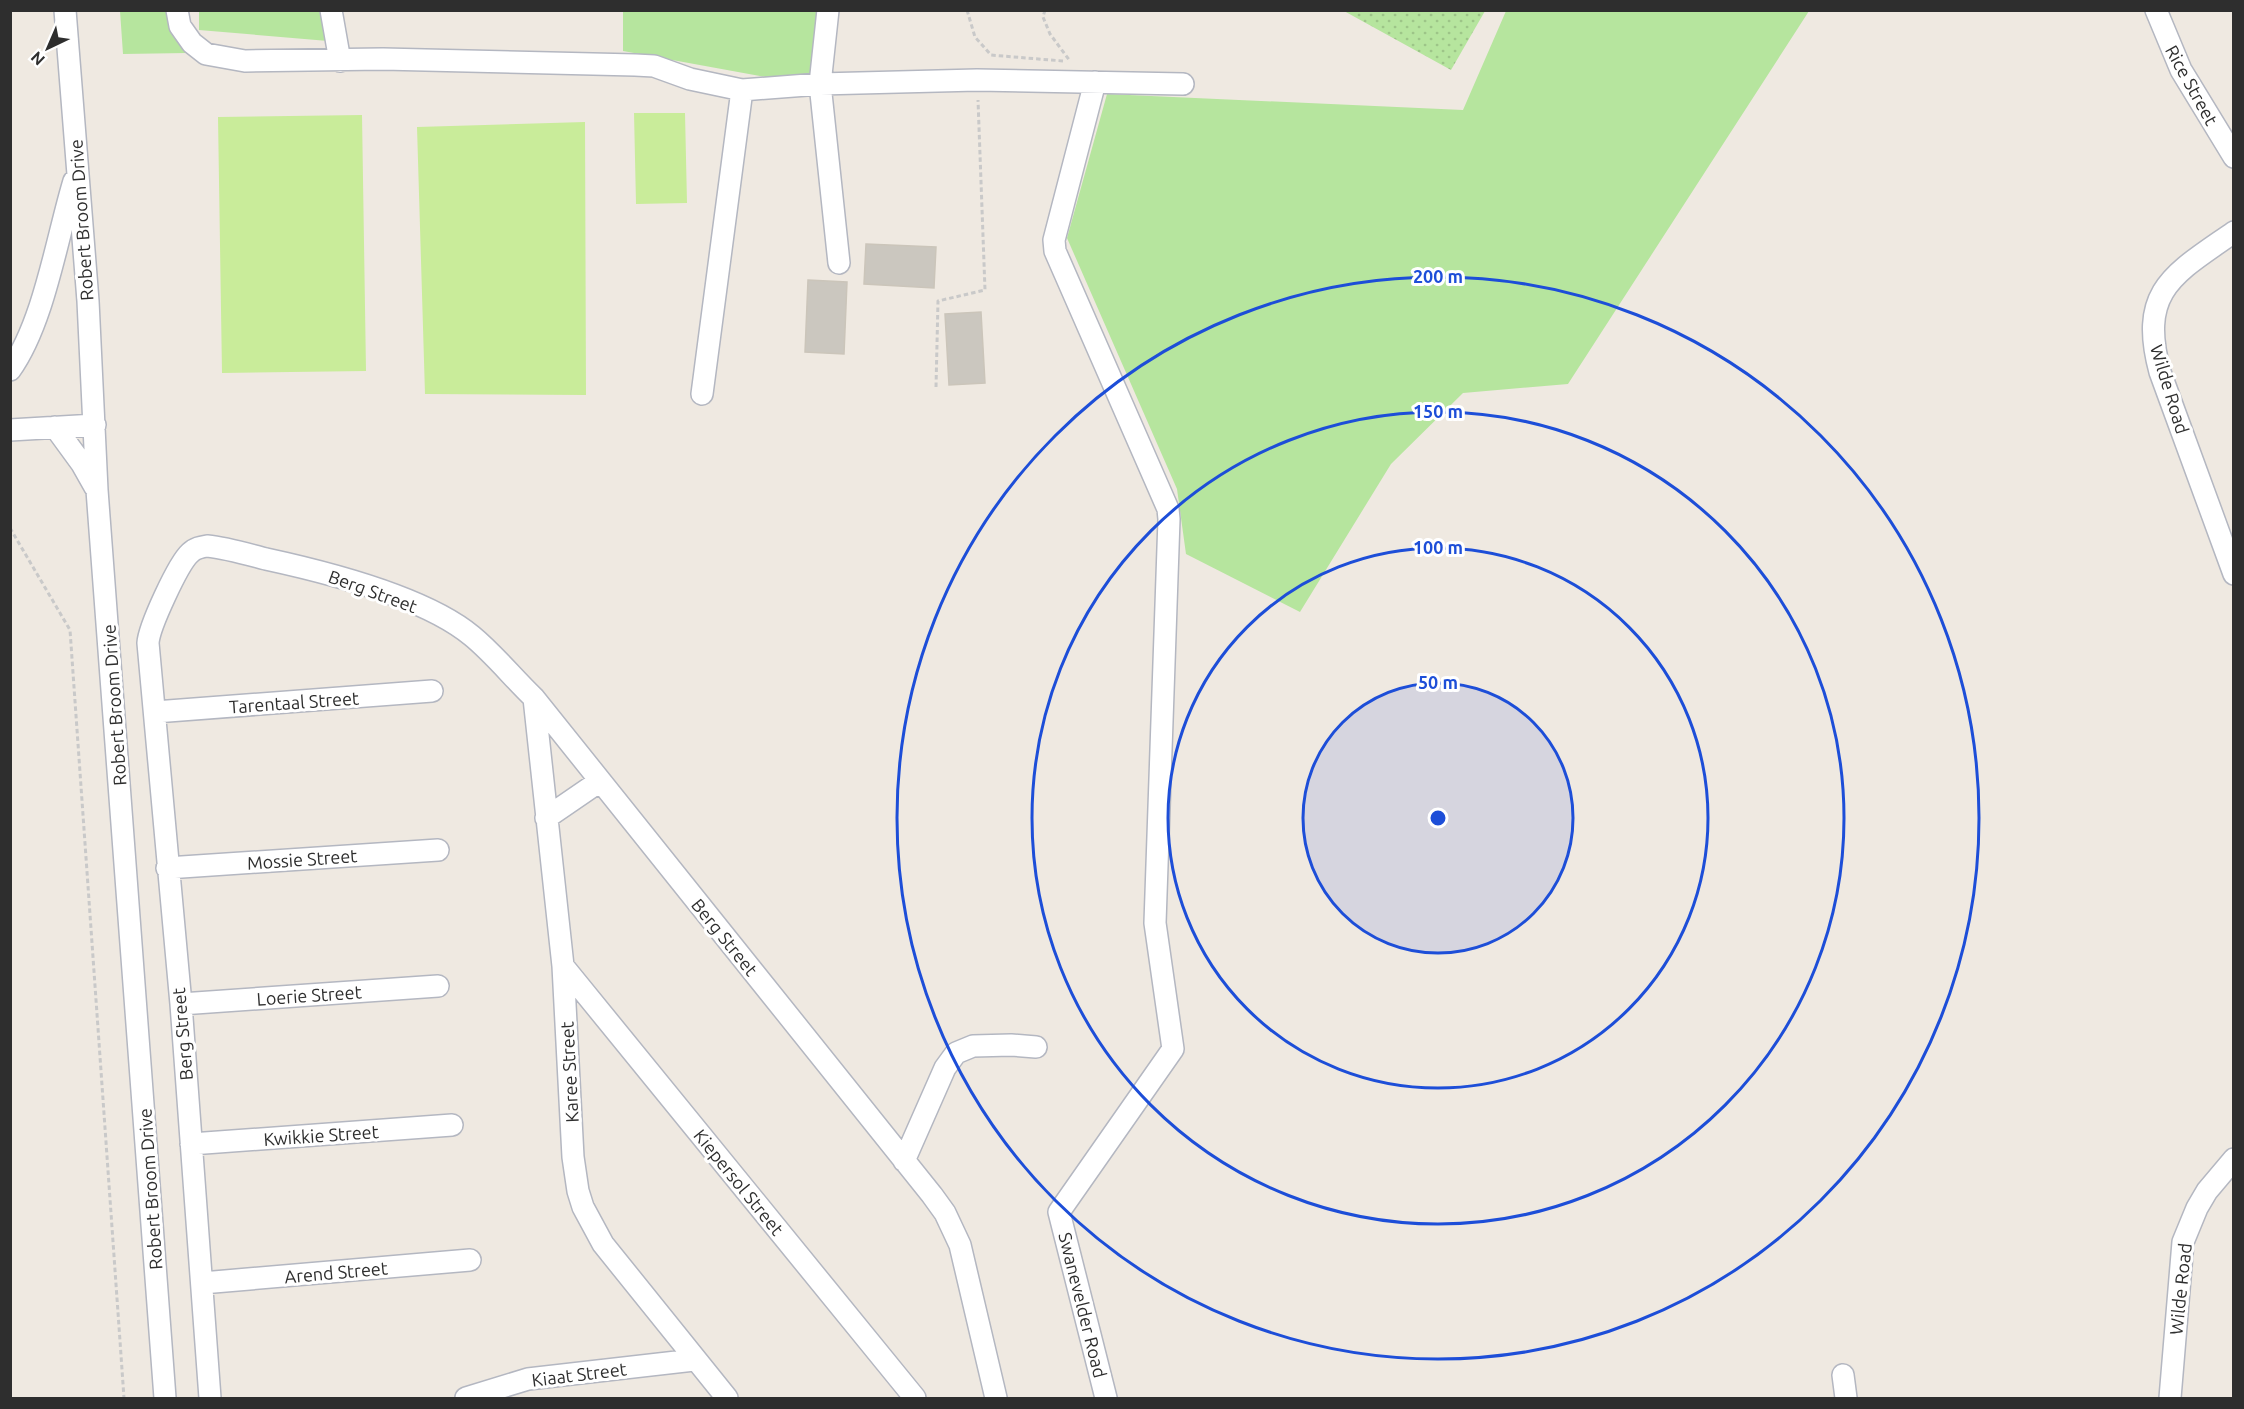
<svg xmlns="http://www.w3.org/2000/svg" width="2244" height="1409" font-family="Ubuntu,sans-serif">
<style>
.grass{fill:#b6e59e}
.garden{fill:url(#garden-dots)}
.pitch{fill:#c9ec9a}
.building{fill:#cbc7bf;stroke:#cbc5ba;stroke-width:1.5}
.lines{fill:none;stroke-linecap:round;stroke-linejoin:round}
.minor-casing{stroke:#b4b7c1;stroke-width:24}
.path{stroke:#c9c9c9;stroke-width:3;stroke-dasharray:4.5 3;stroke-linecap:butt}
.minor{stroke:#fff;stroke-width:21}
.ring{fill:none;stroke:#1d4ed8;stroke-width:3}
.labels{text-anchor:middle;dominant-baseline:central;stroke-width:6;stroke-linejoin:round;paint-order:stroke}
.street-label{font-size:18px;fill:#2e2e2e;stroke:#fff}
.centre{fill:#1d4ed8;stroke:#fff;stroke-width:3}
.ring-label{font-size:18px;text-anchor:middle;font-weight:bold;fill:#1d4ed8;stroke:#fff;stroke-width:6;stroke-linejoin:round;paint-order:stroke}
</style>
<defs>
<pattern id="garden-dots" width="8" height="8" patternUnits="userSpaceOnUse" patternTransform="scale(1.5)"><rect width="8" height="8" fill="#b6e59e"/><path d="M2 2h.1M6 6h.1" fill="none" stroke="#9dc588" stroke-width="1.8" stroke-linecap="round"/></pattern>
</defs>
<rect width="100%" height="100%" fill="#efe9e1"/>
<path class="grass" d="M120,11H168V22L187,53L123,54Z
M199,11H328V41L199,30Z
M623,11H821L810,85L623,51Z
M1506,11H1809L1568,384L1463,393L1391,464L1300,612L1186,554L1177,489L1067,238L1107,94L1463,110Z"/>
<path class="garden" d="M1344,11L1485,10V11L1451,70Z"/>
<path class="pitch" d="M634,113H685L687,203L636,204Z
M362,115L366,371L222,373L218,117Z
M585,122L586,395L425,394L417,127Z"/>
<path class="building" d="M866,244L936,247L934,288L864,284Z
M808,280L847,282L844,354L805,352Z
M981,312L985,383L949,385L945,314Z"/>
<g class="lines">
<g class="minor-casing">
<path id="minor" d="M65,10L88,301L97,490L165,1398
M177,10L180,26L192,43L206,54L245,61L383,59L635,65L654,66L690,79L742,90L820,84L977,80L1183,84
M331,10L340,61
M828,10L820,84L839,263
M2156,10L2181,70L2234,157
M1095,82L1054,240L1055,251L1168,509L1169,519L1155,923L1173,1049L1059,1212L1106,1398
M2234,232C2174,274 2138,290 2160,372L2234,574
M10,370C44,323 57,237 74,181
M702,394L742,90
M55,427L82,464L95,487
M10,430L95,425
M534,698L563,966L573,1157L578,1191L583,1207L603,1244L727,1398
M155,712L432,691
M546,818L600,781
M167,868L438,850
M563,966L915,1398
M181,1004L438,986
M191,1144L452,1125
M904,1161L945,1068L956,1053L973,1046L1011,1045L1036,1047
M202,1283L470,1260
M1843,1375L1846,1398
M210,1398L181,1004L148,643C149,627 178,564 190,553C195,548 201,547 207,546C227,548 247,554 266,559C326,572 425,597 472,636C494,654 513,678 534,698L932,1195L945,1213L960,1245L996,1398
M466,1398L528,1379L694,1360
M2170,1398L2183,1242L2197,1208L2207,1191L2234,1159"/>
</g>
<path class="path" d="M967,10L975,37L991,55L1063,61
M1045,10L1043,17L1050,34L1070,61
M936,387L938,301L985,290L978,100
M10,528L70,630L124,1398"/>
<use href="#minor" class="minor"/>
</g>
<circle cx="1438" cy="818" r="135" fill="#1d4ed8" fill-opacity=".12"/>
<g class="ring">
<circle cx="1438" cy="818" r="135"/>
<circle cx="1438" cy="818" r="270"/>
<circle cx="1438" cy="818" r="406"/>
<circle cx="1438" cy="818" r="541"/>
</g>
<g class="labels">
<g class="street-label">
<text transform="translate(2192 85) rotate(61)">Rice Street</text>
<text transform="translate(81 220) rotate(-94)">Robert Broom Drive</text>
<text transform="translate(2170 389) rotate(73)">Wilde Road</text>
<text transform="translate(373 591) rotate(20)">Berg Street</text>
<text transform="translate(294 702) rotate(-4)">Tarentaal Street</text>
<text transform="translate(114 705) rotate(-94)">Robert Broom Drive</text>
<text transform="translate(302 859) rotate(-4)">Mossie Street</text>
<text transform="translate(725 937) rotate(51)">Berg Street</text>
<text transform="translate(309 995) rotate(-4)">Loerie Street</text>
<text transform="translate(182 1034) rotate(-95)">Berg Street</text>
<text transform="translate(569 1072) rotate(-93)">Karee Street</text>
<text transform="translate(321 1135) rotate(-4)">Kwikkie Street</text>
<text transform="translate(739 1182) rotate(51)">Kiepersol Street</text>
<text transform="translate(150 1189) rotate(-94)">Robert Broom Drive</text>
<text transform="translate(336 1272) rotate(-5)">Arend Street</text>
<text transform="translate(2180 1289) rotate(-84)">Wilde Road</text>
<text transform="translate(1083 1305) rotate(76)">Swanevelder Road</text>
<text transform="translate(579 1374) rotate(-7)">Kiaat Street</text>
</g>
</g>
<circle cx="1438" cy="818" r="9" class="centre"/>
<g class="ring-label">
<text x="1438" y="283">200 m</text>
<text x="1438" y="418">150 m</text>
<text x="1438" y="554">100 m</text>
<text x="1438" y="689">50 m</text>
</g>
<rect width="2244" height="1409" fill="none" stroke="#2e2e2e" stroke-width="24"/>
<g transform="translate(48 48) rotate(224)" stroke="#ffffff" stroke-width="4.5" paint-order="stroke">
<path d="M0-4.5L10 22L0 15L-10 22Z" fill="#2e2e2e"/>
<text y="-9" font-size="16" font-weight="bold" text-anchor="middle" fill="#2e2e2e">N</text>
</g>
</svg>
